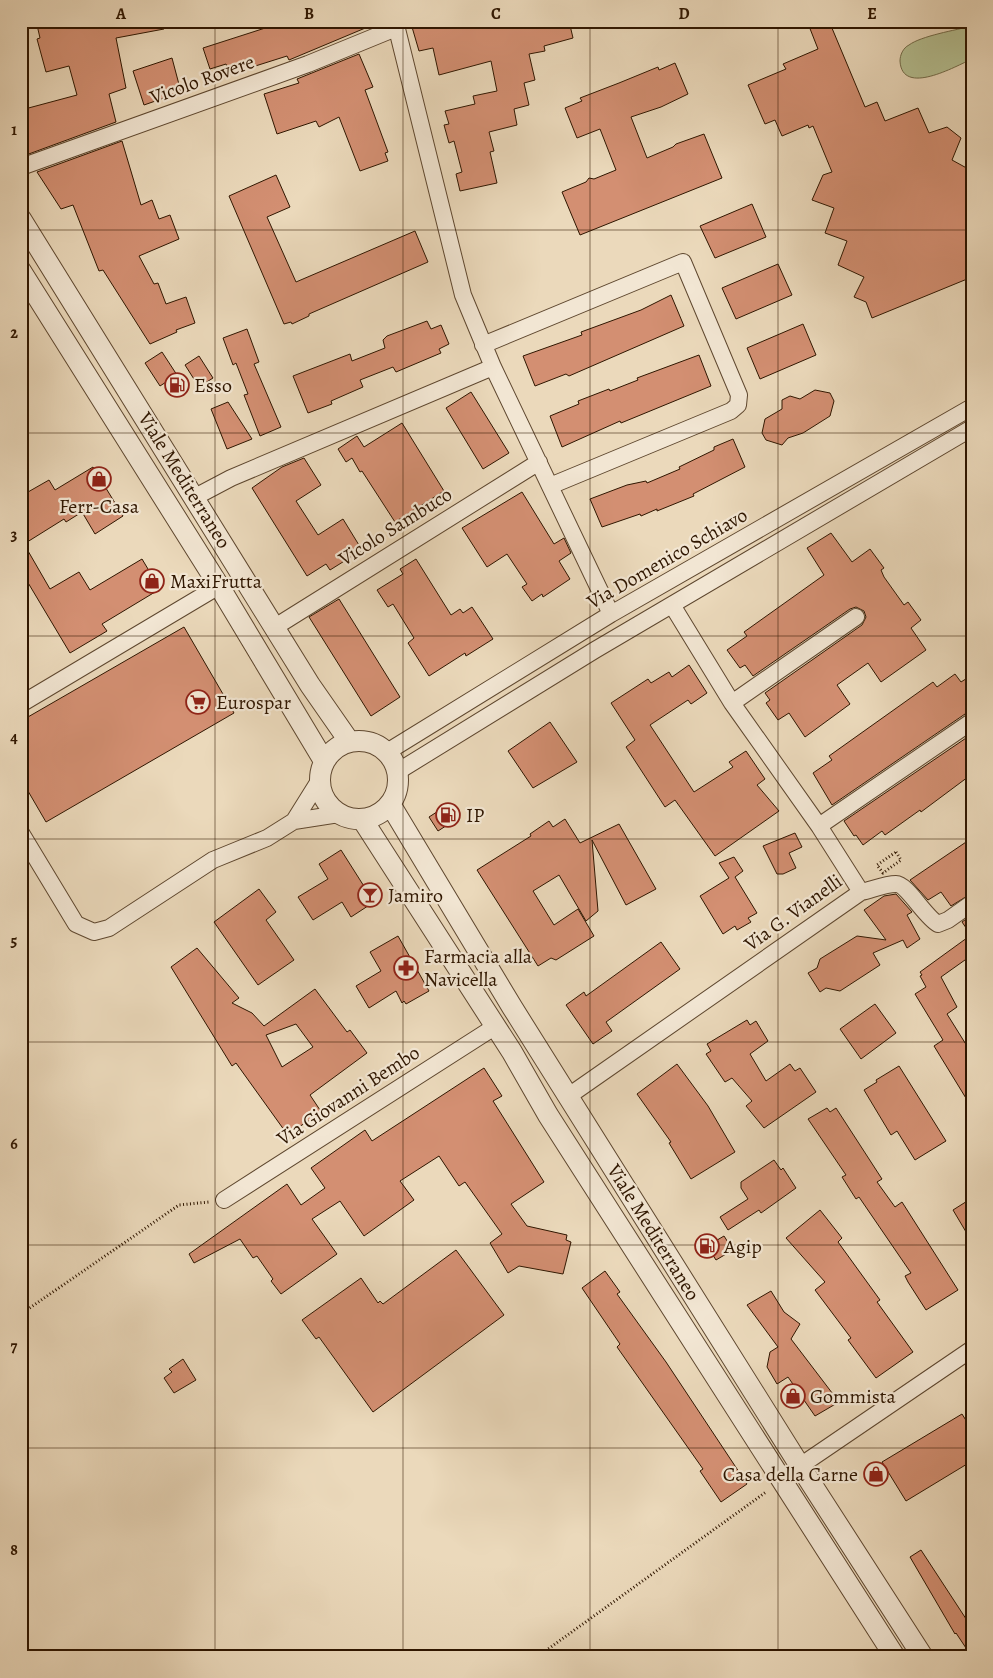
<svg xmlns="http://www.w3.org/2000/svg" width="993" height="1678" viewBox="0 0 993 1678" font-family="Alegreya,serif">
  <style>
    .green { fill: #b5c092; stroke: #726b49 }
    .building { fill: #d38f72; stroke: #2f1600; fill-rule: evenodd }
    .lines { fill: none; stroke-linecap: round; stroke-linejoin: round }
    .service-casing { stroke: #5e472f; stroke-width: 9 }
    .minor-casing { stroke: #5e472f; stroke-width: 18 }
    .tertiary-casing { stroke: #5e472f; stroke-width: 22 }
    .path { stroke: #2f1600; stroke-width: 3; stroke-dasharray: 1 2.5; stroke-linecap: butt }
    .service { stroke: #f2e6d3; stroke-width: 8 }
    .minor { stroke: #f2e6d3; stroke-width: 16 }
    .tertiary { stroke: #f2e6d3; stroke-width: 20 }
    .grid { fill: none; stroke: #2f1600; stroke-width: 1; stroke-opacity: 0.55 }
    .labels { text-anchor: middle; stroke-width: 4.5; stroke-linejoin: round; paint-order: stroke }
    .street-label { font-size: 20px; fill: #2f1600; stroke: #f2e6d3 }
    .poi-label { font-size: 20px; fill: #2f1600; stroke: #f2e6d3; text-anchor: start }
    .neatline { fill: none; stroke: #2f1600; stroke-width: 2 }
    .grid-label { font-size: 16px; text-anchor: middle; font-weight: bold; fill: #2f1600 }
  </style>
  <rect width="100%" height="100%" fill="#ebd9bb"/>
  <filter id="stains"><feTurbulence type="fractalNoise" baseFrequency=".004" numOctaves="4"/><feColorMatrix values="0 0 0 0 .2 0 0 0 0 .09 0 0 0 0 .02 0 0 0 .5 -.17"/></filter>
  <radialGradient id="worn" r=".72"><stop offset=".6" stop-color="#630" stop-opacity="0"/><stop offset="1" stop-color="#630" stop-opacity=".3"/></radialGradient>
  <path class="green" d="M 972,26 L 972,59 C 956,66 902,97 900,61 C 900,55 903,48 909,45 C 921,36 956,30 972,26 Z"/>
  <path class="building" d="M 51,21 L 163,21 L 164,29 L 116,38 L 126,88 L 109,94 L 116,122 L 26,155 L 21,147 L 21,110 L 77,95 L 69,66 L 46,72 L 37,39 L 40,38 L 37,25 Z
    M 287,21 L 382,21 L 289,60 L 287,56 L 230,74 L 226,64 L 210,69 L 203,48 Z
    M 427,21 L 569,21 L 573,38 L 544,46 L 545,51 L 529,54 L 535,80 L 524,83 L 529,105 L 514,109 L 517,125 L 489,132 L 494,151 L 490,152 L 497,183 L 460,191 L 456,174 L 462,172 L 454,141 L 449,143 L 444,125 L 449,124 L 445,111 L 475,104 L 473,96 L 497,91 L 491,61 L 439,75 L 433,48 L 419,51 L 412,27 Z
    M 807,21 L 829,21 L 865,107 L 877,102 L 885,121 L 918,108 L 929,133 L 947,127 L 961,138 L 952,160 L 972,171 L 972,277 L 872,318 L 866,302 L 854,297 L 864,277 L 838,265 L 847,241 L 825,233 L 834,208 L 812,200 L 823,175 L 832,172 L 813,126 L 809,128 L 808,125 L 782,136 L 775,120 L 765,124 L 748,85 L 786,69 L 783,64 L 818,49 Z
    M 359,54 L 373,87 L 365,90 L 388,152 L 385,153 L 388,161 L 360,171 L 339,117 L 319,127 L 316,121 L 277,134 L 264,94 L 299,83 L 297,79 Z
    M 172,58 L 181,92 L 144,105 L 133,71 Z
    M 675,63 L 688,94 L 661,107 L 631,117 L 647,158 L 673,147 L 676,144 L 704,134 L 722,178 L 580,235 L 562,192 L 586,182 L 589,178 L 594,179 L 616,170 L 600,129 L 577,138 L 565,108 L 582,101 L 580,98 L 619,83 L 658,67 L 659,70 Z
    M 122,141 L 141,205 L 152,200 L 159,219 L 170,215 L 179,239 L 139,256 L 154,284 L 158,283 L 166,304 L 186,297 L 195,323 L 176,330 L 177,332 L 150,344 L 103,270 L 99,271 L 73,205 L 61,209 L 37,172 Z
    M 276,175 L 290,207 L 267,217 L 296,282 L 415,231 L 428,262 L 309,314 L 309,316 L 292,324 L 291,322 L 284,324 L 229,196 Z
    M 752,204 L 766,237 L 715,258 L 700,226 Z
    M 778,264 L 792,295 L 736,319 L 722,288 Z
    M 671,295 L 684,326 L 569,376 L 566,374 L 535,386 L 523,356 L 582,335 L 581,332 L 641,310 Z
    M 427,321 L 431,329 L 441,325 L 449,344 L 439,349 L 441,353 L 396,372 L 393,367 L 360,380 L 363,387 L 331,401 L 332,404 L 308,413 L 293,376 L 350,354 L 352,361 L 385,348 L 383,340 L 387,336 Z
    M 803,324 L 816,355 L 760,379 L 747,348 Z
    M 247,329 L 259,362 L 254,364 L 281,427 L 260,436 L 244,395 L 248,394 L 236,363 L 233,365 L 223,338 Z
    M 162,352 L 177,375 L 160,386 L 145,363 Z
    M 699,355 L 711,386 L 621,423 L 620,421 L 562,447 L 550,416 L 579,404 L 578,401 L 609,389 L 610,391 L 638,380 L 637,378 Z
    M 199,356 L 213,378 L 199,387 L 185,365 Z
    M 815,390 L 830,393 L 834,401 L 830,416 L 803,433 L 788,438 L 782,445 L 766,440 L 762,433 L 765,419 L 782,409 L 782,400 L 790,396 L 800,399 Z
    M 471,392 L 509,453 L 483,469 L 446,408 Z
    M 228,402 L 252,439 L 227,449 L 211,409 Z
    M 402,423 L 444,491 L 395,522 L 362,471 L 360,472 L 352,458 L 346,462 L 338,449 L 357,436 L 364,447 Z
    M 733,439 L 745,467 L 693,494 L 694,496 L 657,511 L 657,509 L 641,516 L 640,514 L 602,527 L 590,499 L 627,485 L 646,481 L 647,483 L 680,469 L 679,467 L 714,450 L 714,447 Z
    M 304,458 L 321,485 L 296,501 L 318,535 L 343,519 L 362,550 L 330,570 L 326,564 L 307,576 L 252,488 L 282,467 Z
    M 93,467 L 123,516 L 95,534 L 82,512 L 66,522 L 64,519 L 24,544 L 50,589 L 79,572 L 90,590 L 142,559 L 160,589 L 102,624 L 107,631 L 70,653 L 21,571 L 21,496 L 49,480 L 55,490 Z
    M 522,492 L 554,544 L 564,538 L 571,553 L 559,561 L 570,579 L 543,597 L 542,594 L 532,601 L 522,587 L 527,584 L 507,554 L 487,567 L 462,528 Z
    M 831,533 L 852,562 L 870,549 L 884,568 L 881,570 L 884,577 L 904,605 L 908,602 L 921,620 L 911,628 L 926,650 L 881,682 L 868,663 L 837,685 L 850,704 L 805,737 L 789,713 L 778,720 L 766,703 L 770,700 L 765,693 L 862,625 L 866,617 L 864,611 L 856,607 L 850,609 L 753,676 L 745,665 L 740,668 L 727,650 L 747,636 L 744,632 L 824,575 L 807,548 Z
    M 416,559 L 451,615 L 460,609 L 463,613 L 472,607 L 493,639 L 466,656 L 465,653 L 429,676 L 408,643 L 414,638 L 393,604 L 388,607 L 377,590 L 403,574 L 400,569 Z
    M 339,599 L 400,697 L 371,716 L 309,617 Z
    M 184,627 L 234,713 L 46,822 L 21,779 L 21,721 Z
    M 689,665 L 707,693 L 691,704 L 688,700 L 650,725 L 694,792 L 733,767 L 729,762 L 746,751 L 765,779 L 757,785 L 779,811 L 715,856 L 675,800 L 665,807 L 626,747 L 635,740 L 611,703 L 648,679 L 651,683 L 669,672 L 672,677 Z
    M 955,674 L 961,682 L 972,675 L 972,712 L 965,714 L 832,805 L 813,773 L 832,760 L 829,756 L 933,682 L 937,687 Z
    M 550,722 L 577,762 L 533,788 L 508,751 Z
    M 972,734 L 972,774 L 921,812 L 920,810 L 885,835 L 882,831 L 863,845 L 856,835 L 854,836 L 844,821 Z
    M 443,808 L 452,822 L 438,831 L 429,817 Z
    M 565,819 L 580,843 L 619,824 L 656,889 L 626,905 L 592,840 L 598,911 L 586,921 L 559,875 L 533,891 L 554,925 L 578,909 L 594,936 L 556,960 L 551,958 L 538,966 L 477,870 L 531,836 L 530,834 L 549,821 L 553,827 Z
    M 795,833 L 802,847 L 789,853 L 796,868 L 783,874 L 777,874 L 763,846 Z
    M 972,838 L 972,893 L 951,906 L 941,892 L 928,900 L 910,880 Z
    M 341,850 L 374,902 L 351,917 L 342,902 L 313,920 L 298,897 L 328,879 L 319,864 Z
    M 734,857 L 743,871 L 735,877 L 757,913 L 748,918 L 751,922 L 737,930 L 735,926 L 723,934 L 700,896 L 729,878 L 719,863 Z
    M 259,889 L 276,912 L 266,920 L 294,960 L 258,985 L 214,922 Z
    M 896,894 L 912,912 L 907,915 L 920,939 L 907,948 L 903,940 L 873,953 L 880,965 L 840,991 L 826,988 L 820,992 L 808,973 L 817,968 L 820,959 L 857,936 L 886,940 L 864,910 L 884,896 Z
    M 972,915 L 972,955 L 941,977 L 957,1007 L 947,1014 L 972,1054 L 972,1108 L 934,1046 L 943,1040 L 915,994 L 926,987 L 920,976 L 922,975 L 920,972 L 971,935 L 962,922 Z
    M 398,936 L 429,991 L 406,1004 L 404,1001 L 402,1003 L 396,991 L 369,1008 L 356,986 L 381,971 L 370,952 Z
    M 661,942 L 680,969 L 606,1022 L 612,1031 L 593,1044 L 566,1005 L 584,992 L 586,996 Z
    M 197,948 L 239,998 L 232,1003 L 252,1013 L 264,1026 L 315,989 L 347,1032 L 350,1030 L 367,1053 L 310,1095 L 322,1113 L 287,1134 L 236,1063 L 232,1066 L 171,967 ZM 296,1024 L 313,1047 L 282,1067 L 266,1035 Z
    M 875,1004 L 896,1033 L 861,1059 L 840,1029 Z
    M 747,1020 L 750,1025 L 756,1021 L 768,1041 L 750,1054 L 766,1081 L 790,1064 L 795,1071 L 800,1068 L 816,1092 L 764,1128 L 746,1106 L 752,1101 L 732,1078 L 725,1082 L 706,1054 L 711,1051 L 707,1044 Z
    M 677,1064 L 708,1106 L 735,1152 L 691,1179 L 669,1143 L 671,1142 L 637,1094 Z
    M 899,1066 L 946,1141 L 915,1160 L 897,1131 L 891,1135 L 864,1090 L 877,1082 L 876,1080 Z
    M 484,1068 L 502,1096 L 493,1101 L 544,1182 L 511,1204 L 527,1226 L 567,1235 L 566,1240 L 571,1242 L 563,1274 L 519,1266 L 508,1273 L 490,1243 L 502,1234 L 465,1182 L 459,1186 L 439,1156 L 400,1181 L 414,1200 L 364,1236 L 340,1201 L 312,1219 L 337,1254 L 281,1294 L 271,1281 L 273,1279 L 257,1256 L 253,1258 L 240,1239 L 194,1263 L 189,1254 L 287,1184 L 301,1205 L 325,1188 L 311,1168 L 365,1130 L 372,1141 Z
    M 827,1108 L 830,1112 L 836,1108 L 882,1179 L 877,1182 L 895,1207 L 902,1202 L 958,1290 L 926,1310 L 908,1282 L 905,1276 L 911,1273 L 859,1197 L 856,1199 L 842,1177 L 846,1175 L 808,1119 Z
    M 774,1160 L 781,1170 L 783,1168 L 796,1188 L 761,1213 L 759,1210 L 728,1230 L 720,1217 L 748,1199 L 741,1188 L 741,1182 Z
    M 972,1198 L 972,1242 L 953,1210 Z
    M 820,1210 L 842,1238 L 838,1242 L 880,1300 L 877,1302 L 913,1352 L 876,1378 L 848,1340 L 851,1338 L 815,1290 L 825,1282 L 786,1238 Z
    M 724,1236 L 733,1250 L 716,1260 L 707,1246 Z
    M 456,1250 L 504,1315 L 373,1412 L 319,1337 L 316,1339 L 302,1320 L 361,1278 L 378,1303 L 380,1301 L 383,1304 Z
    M 605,1271 L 620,1292 L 617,1294 L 666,1362 L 747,1484 L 721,1502 L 700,1471 L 703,1469 L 617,1347 L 620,1344 L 582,1288 Z
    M 771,1291 L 784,1312 L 800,1324 L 791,1339 L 839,1402 L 815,1416 L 788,1377 L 777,1384 L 767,1367 L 770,1352 L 778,1347 L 747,1305 Z
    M 183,1359 L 196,1380 L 174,1393 L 164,1378 L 172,1372 L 169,1369 Z
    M 962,1414 L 972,1430 L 972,1461 L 906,1501 L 882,1462 Z
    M 921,1550 L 972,1628 L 972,1657 L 956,1633 L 955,1634 L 910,1557 Z"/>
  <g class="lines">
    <g class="service-casing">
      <path id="service" d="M 396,28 L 412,21"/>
    </g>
    <g class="minor-casing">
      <path id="minor" d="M 395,21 L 463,295 L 493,367 L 611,614
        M 21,167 L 308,64 L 396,28
        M 483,345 L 683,262 L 739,395 L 738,405 L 731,411 L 550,486
        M 195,497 L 231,478 L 493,367
        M 275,627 L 539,462
        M 732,703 L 856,617
        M 21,704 L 219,586
        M 387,752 L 611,614 L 972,407
        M 397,772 L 595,650 L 972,428
        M 294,821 L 339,814
        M 819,826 L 971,722
        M 21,833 L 76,924 L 94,932 L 109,928 L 213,860 L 267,838 L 294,821 L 319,781
        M 861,892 C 871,890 885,884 896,884 C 907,884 925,917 938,924 L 948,920 L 972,903
        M 570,1095 L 861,892 L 819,826 L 732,703 L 672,605
        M 224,1200 L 496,1026
        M 800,1466 L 972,1349"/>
    </g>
    <g class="tertiary-casing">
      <path id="tertiary" d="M 21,219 L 310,685 L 349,741
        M 21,271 L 219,586 L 324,761
        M320 780a39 39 0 1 1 78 0a39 39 0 1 1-78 0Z
        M 390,804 L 512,1007 L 800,1466 L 923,1657
        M 362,819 L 512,1052 L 548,1115 L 895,1657"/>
    </g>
    <path class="path" d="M 896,852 L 901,860 L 883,873 L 877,865 Z
      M 21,1314 L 179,1205 L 209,1202
      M 537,1657 L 766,1492"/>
    <use href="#service" class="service"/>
    <use href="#minor" class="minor"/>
    <use href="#tertiary" class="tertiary"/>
  </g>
  <path class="grid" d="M 215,21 L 215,1657M 403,21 L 403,1657M 590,21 L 590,1657M 778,21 L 778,1657M 21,230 L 972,230M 21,433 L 972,433M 21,636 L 972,636M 21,839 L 972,839M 21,1042 L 972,1042M 21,1245 L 972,1245M 21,1448 L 972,1448"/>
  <defs>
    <g id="fuel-ring" transform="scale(1.25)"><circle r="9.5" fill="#f2e6d3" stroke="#8f2418" stroke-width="1.5"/><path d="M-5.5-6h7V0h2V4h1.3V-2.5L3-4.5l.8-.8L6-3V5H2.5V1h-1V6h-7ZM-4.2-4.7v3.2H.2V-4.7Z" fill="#8f2418"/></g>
    <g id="shop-ring" transform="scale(1.25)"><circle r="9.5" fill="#f2e6d3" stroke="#8f2418" stroke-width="1.5"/><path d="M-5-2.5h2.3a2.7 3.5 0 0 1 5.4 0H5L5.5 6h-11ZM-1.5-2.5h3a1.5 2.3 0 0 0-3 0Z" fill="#8f2418"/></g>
    <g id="supermarket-ring" transform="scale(1.25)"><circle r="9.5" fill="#f2e6d3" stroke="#8f2418" stroke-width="1.5"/><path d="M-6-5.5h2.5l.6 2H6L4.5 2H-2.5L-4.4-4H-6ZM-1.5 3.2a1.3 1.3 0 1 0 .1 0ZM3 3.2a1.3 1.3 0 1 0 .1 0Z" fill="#8f2418"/></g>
    <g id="bar-ring" transform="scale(1.25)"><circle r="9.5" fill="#f2e6d3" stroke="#8f2418" stroke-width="1.5"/><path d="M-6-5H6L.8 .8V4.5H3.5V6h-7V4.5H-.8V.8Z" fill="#8f2418"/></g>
    <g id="pharmacy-ring" transform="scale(1.25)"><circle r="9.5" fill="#f2e6d3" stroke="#8f2418" stroke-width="1.5"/><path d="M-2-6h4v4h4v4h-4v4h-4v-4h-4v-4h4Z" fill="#8f2418"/></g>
  </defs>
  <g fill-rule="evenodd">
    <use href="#fuel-ring" x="177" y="385"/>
    <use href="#shop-ring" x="99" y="479"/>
    <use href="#shop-ring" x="152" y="581"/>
    <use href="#supermarket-ring" x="198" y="702"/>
    <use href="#fuel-ring" x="448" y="815"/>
    <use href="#bar-ring" x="370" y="895"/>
    <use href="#pharmacy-ring" x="406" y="968"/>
    <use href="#fuel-ring" x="707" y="1246"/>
    <use href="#shop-ring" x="793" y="1396"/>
    <use href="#shop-ring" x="876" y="1474"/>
  </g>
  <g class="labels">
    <g class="street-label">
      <text transform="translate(202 79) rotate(-20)" y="7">Vicolo Rovere</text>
      <text transform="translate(185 480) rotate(58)" y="7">Viale Mediterraneo</text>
      <text transform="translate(395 526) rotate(-32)" y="7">Vicolo Sambuco</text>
      <text transform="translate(667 558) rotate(-30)" y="7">Via Domenico Schiavo</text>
      <text transform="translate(793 912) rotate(-36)" y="7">Via G. Vianelli</text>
      <text transform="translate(348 1095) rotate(-33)" y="7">Via Giovanni Bembo</text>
      <text transform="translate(654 1232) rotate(58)" y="7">Viale Mediterraneo</text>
    </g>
    <g class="poi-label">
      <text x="194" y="392">Esso</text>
      <text x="99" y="513" text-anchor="middle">Ferr-Casa</text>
      <text x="170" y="588">MaxiFrutta</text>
      <text x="216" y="709">Eurospar</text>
      <text x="466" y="822">IP</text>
      <text x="388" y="902">Jamiro</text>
      <text x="424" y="963">Farmacia alla<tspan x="424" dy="23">Navicella</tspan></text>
      <text x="724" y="1253">Agip</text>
      <text x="810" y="1403">Gommista</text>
      <text x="858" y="1481" text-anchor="end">Casa della Carne</text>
    </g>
  </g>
  <rect width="993" height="1678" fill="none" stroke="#ebd9bb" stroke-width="55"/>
  <rect x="28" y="28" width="938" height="1622" class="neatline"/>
  <g class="grid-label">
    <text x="121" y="19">A</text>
    <text x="309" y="19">B</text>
    <text x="496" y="19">C</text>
    <text x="684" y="19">D</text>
    <text x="872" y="19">E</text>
    <text x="14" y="135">1</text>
    <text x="14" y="338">2</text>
    <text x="14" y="540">3</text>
    <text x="14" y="743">4</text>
    <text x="14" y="946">5</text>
    <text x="14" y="1149">6</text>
    <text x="14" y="1352">7</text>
    <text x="14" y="1555">8</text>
  </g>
  <rect width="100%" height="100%" filter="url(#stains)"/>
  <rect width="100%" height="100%" fill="url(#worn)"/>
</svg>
